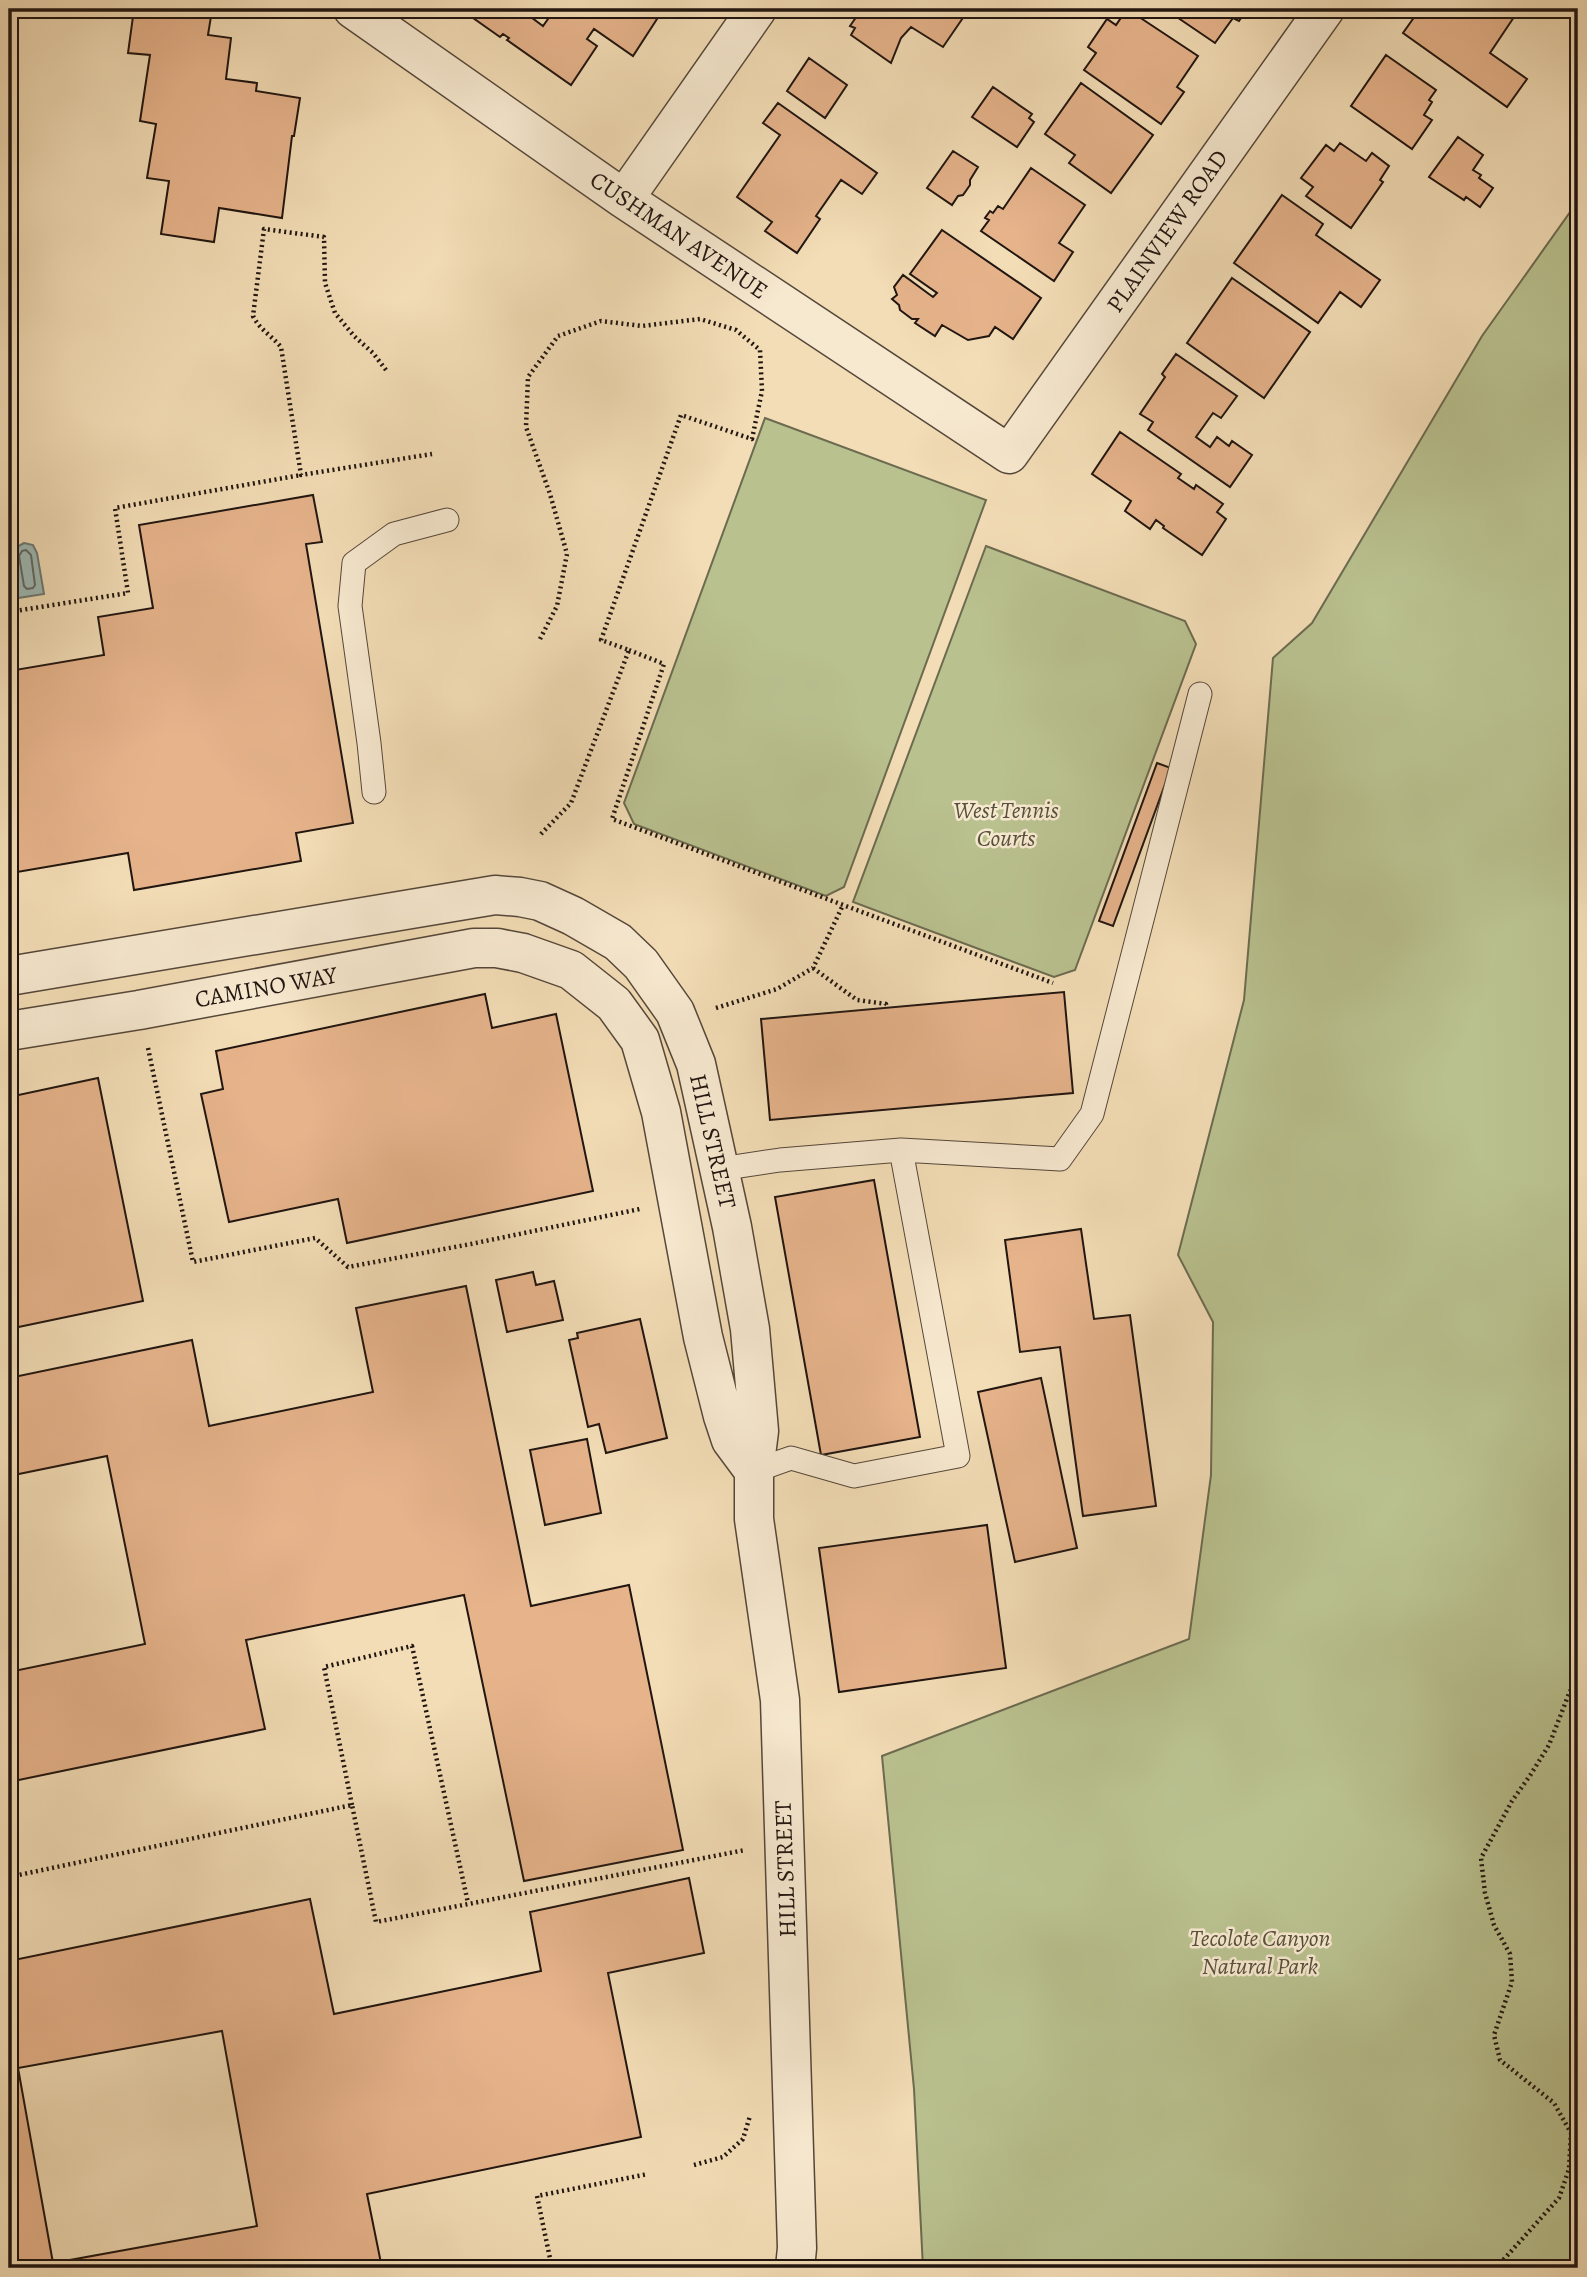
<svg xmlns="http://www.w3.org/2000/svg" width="1587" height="2277" viewBox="0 0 1587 2277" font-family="Alegreya,serif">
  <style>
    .green { fill: #b9c18f; stroke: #6c6b50; stroke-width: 2 }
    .water { fill: #9ebab6; stroke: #6c7874; stroke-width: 2 }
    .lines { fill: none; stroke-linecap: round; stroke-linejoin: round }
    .shore { stroke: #5f6863; stroke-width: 2 }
    .building { fill: #e6b38b; stroke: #201510; stroke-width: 2; fill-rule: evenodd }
    .service-casing { stroke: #55473a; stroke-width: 25 }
    .minor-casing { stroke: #55473a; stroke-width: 41 }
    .tertiary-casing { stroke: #55473a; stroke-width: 41 }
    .path { stroke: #201510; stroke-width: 4.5; stroke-dasharray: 2 3.5; stroke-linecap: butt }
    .service { stroke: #f7e9d0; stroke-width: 23 }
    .minor { stroke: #f7e9d0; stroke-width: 38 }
    .tertiary { stroke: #f7e9d0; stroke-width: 38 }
    .labels { text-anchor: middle; stroke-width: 5; stroke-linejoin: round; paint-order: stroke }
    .street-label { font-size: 24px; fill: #201510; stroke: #f7e9d0 }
    .park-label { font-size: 24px; font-style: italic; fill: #56513c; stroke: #f7e9d0 }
  </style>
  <rect width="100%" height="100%" fill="#f3ddb6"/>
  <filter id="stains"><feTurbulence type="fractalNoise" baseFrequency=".00286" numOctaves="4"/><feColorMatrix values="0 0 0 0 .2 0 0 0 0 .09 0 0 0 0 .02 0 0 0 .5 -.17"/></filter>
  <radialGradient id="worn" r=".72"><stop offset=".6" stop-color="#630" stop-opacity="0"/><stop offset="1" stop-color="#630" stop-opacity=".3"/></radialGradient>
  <path class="green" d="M 1578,201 L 1578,2268 L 923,2268 L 914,2089 L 882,1756 L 1189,1639 L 1211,1475 L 1213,1322 L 1178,1255 L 1244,1000 L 1273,658 L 1312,623 L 1482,336 Z
    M 765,418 L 986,500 L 844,887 L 826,896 L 634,824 L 624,803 Z
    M 986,546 L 1185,621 L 1196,644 L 1075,970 L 1054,977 L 853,902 Z"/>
  <path class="water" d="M 24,543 L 33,545 L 37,553 L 44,594 L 18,598 C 16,581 4,551 24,543 Z"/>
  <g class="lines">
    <path class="shore" d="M 26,550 L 31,555 L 35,585 L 33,588 L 27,589 L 24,586 L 19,556 L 22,551 Z"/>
  </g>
  <path class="building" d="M 134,9 L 180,14 L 181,9 L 212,10 L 208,35 L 231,38 L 226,79 L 257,83 L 256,91 L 300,98 L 294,136 L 292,136 L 282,218 L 219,208 L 214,242 L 161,234 L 169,181 L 147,178 L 156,124 L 140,121 L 150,55 L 128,53 Z
    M 469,9 L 520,9 L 543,26 L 555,9 L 643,9 L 657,19 L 633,56 L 594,29 L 587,39 L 597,46 L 571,85 L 507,40 L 509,38 L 503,34 L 500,37 L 466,13 Z
    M 850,9 L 969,9 L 943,47 L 911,27 L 901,38 L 891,63 L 851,35 L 855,28 L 850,26 L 859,13 Z
    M 1127,9 L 1198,56 L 1177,87 L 1184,92 L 1161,124 L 1084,70 L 1096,53 L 1088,47 L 1107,19 L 1116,25 Z
    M 1165,9 L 1247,9 L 1239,21 L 1233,18 L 1215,43 Z
    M 1420,9 L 1502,9 L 1514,17 L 1490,53 L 1527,79 L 1507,107 L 1403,33 Z
    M 1386,55 L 1436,90 L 1429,100 L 1432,102 L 1424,115 L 1432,120 L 1412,149 L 1351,106 Z
    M 809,58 L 847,85 L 825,118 L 787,91 Z
    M 1081,83 L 1153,135 L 1111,193 L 1069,163 L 1075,155 L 1045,134 Z
    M 993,87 L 1032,114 L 1029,118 L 1034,122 L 1017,147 L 972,117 Z
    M 778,103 L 877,173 L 862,194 L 841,180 L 816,216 L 820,219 L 797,253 L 765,231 L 772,222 L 737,197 L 780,135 L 763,123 Z
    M 1458,137 L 1483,155 L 1473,170 L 1481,175 L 1479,178 L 1493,188 L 1480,207 L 1466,197 L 1464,200 L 1429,177 Z
    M 1340,143 L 1366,161 L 1372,153 L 1389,166 L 1380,180 L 1383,182 L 1351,228 L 1306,196 L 1313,187 L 1301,178 L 1326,145 L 1334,151 Z
    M 953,151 L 978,167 L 970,180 L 970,185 L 963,195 L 958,196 L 952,205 L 927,188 Z
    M 1031,168 L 1085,205 L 1059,243 L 1073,252 L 1054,281 L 981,231 L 989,220 L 985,218 L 990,211 L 993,213 L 998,206 L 1003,209 Z
    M 1282,195 L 1323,224 L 1316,235 L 1380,280 L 1361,307 L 1340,292 L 1318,323 L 1234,263 Z
    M 942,230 L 1041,298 L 1013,339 L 995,327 L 989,336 L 968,340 L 942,325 L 935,336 L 915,323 L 918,319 L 912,319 L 900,310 L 899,305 L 892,299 L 897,295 L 894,287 L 903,275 L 933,297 L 937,293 L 910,274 Z
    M 1232,278 L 1310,332 L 1264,398 L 1187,343 Z
    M 1176,354 L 1237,396 L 1221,418 L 1213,413 L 1196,437 L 1210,447 L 1217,437 L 1229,446 L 1232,441 L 1252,455 L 1230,487 L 1148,430 L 1153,422 L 1140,414 L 1165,377 L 1162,374 Z
    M 1120,432 L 1181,474 L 1178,478 L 1194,489 L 1196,485 L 1223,504 L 1217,512 L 1226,519 L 1202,555 L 1163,528 L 1164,526 L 1156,520 L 1150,529 L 1125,511 L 1131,501 L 1092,474 Z
    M 313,495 L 322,542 L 306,544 L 353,823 L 296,833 L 301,861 L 134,890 L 128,853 L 11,873 L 16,902 L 9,904 L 9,671 L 104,655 L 98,617 L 153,608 L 139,525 Z
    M 1157,763 L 1171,768 L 1113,926 L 1099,921 Z
    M 1064,992 L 1073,1093 L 770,1120 L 761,1019 Z
    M 485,994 L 492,1028 L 556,1014 L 593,1191 L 347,1243 L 338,1199 L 229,1222 L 201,1094 L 223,1089 L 216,1051 Z
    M 98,1078 L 143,1301 L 9,1329 L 9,1097 Z
    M 874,1180 L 920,1437 L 821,1455 L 775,1197 Z
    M 1081,1229 L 1094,1319 L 1130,1315 L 1156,1506 L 1083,1516 L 1060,1347 L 1020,1352 L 1005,1240 Z
    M 533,1272 L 536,1285 L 554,1281 L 563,1320 L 507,1332 L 496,1280 Z
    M 466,1286 L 531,1606 L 629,1585 L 683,1850 L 524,1881 L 464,1595 L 246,1640 L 265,1729 L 9,1782 L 9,1672 L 145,1644 L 107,1456 L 9,1476 L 9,1378 L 192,1340 L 209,1426 L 373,1392 L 356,1308 Z
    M 640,1319 L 667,1438 L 606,1453 L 599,1424 L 588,1427 L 569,1340 L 578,1338 L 577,1333 Z
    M 1041,1378 L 1077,1548 L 1015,1562 L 978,1392 Z
    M 587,1439 L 601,1513 L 545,1525 L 530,1450 Z
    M 987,1525 L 1006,1668 L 839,1692 L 819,1548 Z
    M 689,1878 L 704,1953 L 608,1973 L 641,2137 L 367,2194 L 382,2268 L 9,2268 L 9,1961 L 310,1899 L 334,2014 L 541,1971 L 530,1912 ZM 222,2031 L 257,2226 L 53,2263 L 18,2068 Z"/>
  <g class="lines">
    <g class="service-casing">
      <path id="service" d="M 374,792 L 369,743 L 350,606 L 354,563 L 394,534 L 447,520
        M 720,1169 L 780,1160 L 901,1150 L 1060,1159 L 1092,1114 L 1200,694
        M 754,1471 L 791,1458 L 854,1476 L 958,1456 L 901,1150"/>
    </g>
    <g class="minor-casing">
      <path id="minor" d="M 353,9 L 624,199 L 1009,454 L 1325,9
        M 624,199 L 757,9"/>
    </g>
    <g class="tertiary-casing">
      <path id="tertiary" d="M 9,976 L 495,895 L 520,897 L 540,901 L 573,916 L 618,942 L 641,964 L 675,1012 L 696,1064 L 732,1227 L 750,1329 L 759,1431 L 754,1471 L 754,1519 L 780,1700 L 797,2248 L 795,2268
        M 9,1031 L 139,1010 L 474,948 L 497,948 L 523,953 L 571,970 L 614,1004 L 640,1040 L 661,1112 L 703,1337 L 723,1416 L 731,1440 L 754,1471"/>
    </g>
    <path class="path" d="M 386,370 L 373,353 L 354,336 L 335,313 L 325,283 L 324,237 L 264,229 L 253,316 C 259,329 271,335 281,347 L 301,475 L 432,454
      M 9,612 L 128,593 L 115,508 L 301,475
      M 540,639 L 557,606 L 567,554 L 550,494 L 526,427 L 528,377 L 558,336 L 601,321 L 642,326 L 700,319 L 736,330 L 760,350 L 762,391 L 752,439 L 681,415 L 601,640 L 629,650 L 571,803 L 540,835
      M 629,650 L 664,664 L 612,819 L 1053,983
      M 813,968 L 857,1000 L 886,1004 L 886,1008
      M 716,1008 L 777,989 L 813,968 L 843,905
      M 148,1048 L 193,1262 L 315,1238 L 348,1267 L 471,1244 L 640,1209
      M 352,1805 L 324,1667 L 412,1646 L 468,1903
      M 9,1877 L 352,1805 L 376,1922 L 745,1850
      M 694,2165 L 723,2157 L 743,2139 L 750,2116
      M 552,2268 L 537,2196 L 648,2174
      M 1496,2268 L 1559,2198 L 1569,2169 L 1571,2133 L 1554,2103 L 1500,2060 L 1494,2035 L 1512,1982 L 1510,1954 L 1494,1925 L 1485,1893 L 1481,1858 L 1512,1801 L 1531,1774 L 1549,1745 L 1570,1691 L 1578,1694"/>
    <use href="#service" class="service"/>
    <use href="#minor" class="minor"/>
    <use href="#tertiary" class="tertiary"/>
  </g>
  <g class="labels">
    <g class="street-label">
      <text transform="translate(1167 231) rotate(-55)" y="8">PLAINVIEW ROAD</text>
      <text transform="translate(679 235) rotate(34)" y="8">CUSHMAN AVENUE</text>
      <text transform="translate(266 987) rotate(-10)" y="8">CAMINO WAY</text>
      <text transform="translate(713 1141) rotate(77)" y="8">HILL STREET</text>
      <text transform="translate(785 1869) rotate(-92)" y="8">HILL STREET</text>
    </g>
    <g class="park-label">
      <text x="1006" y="818">West Tennis<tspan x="1006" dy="28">Courts</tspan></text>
      <text x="1260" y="1946">Tecolote Canyon<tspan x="1260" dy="28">Natural Park</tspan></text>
    </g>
  </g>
  <rect width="1587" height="2277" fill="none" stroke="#f3ddb6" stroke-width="35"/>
  <rect x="10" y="10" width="1566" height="2256" fill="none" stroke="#201510" stroke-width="3.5"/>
  <rect x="18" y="18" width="1552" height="2242" fill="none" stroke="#201510" stroke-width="2"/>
  <rect width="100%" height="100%" filter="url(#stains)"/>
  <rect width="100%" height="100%" fill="url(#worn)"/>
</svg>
